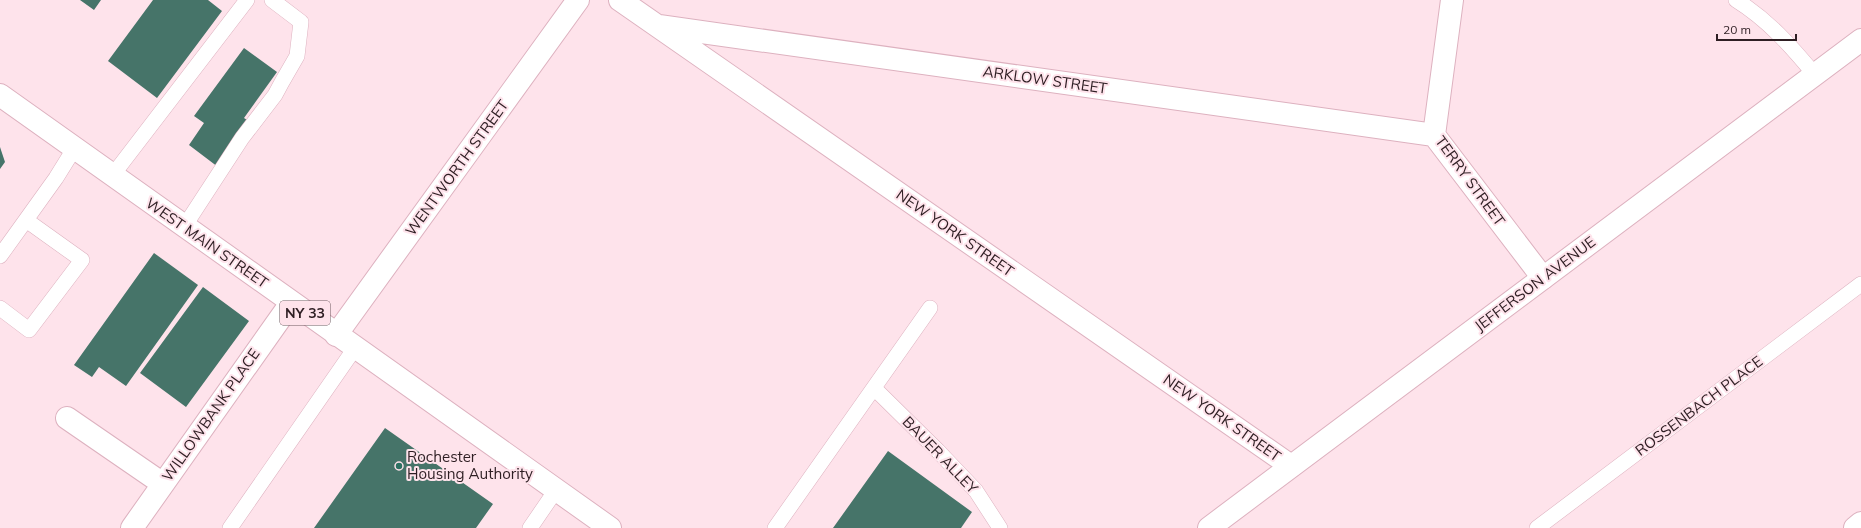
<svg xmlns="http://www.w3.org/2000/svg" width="1861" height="528" viewBox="0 0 1861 528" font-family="Mulish,sans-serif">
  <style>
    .building { fill: #467469 }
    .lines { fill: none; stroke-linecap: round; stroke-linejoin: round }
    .service-casing { stroke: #ddb1bf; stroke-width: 16 }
    .minor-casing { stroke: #ddb1bf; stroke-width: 24 }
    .secondary-casing { stroke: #ddb1bf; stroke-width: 24 }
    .primary-casing { stroke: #ddb1bf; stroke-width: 24 }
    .service { stroke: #fff; stroke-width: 15 }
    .minor { stroke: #fff; stroke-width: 22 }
    .secondary { stroke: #fff; stroke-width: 22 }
    .primary { stroke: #fff; stroke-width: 22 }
    .poi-dot { fill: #2c7061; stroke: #fee3eb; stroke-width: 1.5 }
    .labels { text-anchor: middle; stroke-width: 4; stroke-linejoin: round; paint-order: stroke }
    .shield { fill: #fee3eb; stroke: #6c595f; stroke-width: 1 }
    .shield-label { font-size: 14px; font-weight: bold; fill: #2e1e23 }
    .street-label { font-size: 15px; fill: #2e1e23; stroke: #fee3eb }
    .poi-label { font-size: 15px; fill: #2e1e23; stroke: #fee3eb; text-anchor: start }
  </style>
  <rect width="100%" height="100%" fill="#fee3eb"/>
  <path class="building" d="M 80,0 L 101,0 L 94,10 Z
    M 153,0 L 208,0 L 222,11 L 157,98 L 108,61 Z
    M 244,48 L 277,72 L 244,118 L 250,122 L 218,167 L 189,145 L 204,123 L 194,116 Z
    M 0,147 L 5,162 L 0,169 Z
    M 154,253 L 198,285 L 126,386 L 99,367 L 92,377 L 74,365 Z
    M 203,287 L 249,321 L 186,407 L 140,373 Z
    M 385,428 L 493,504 L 476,528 L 314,528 Z
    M 888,451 L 972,512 L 961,528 L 833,528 Z"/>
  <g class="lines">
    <g class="service-casing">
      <path id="service" d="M 1736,0 C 1768,20 1791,46 1815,75
        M 112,176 L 247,0
        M 184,227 L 242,138 L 275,95 L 282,82 L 297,56 L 301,22 L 272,0
        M 0,256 L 56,178 L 74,149
        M 0,308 L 29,330 L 82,260 L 26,220
        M 874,388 L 938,451 L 976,491 L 1000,528
        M 230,528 L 355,348
        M 530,528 L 556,490
        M 775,528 L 930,308
        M 1537,528 L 1861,284"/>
    </g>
    <g class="minor-casing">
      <path id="minor" d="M 620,0 L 1291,466
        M 1452,0 L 1434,135 L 1543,278
        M 659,26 L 1434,135
        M 336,335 L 578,0
        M 67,418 L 163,484
        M 132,528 L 291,303
        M 1855,528 L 1861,523"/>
    </g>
    <g class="secondary-casing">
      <path id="secondary" d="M 1209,528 L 1861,40"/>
    </g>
    <g class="primary-casing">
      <path id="primary" d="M 0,95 L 610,528"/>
    </g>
    <use href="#service" class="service"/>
    <use href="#minor" class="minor"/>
    <use href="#secondary" class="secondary"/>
    <use href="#primary" class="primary"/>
  </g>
  <circle class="poi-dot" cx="399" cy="466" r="4"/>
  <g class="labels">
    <rect class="shield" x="280" y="301" width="50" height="24" rx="3"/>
    <g class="shield-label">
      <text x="305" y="318">NY 33</text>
    </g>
    <g class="street-label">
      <text transform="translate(1045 80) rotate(8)" y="5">ARKLOW STREET</text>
      <text transform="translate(457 168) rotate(-54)" y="5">WENTWORTH STREET</text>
      <text transform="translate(1470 181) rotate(54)" y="5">TERRY STREET</text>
      <text transform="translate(955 233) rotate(35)" y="5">NEW YORK STREET</text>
      <text transform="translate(207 243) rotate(35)" y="5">WEST MAIN STREET</text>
      <text transform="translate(1535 284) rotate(-37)" y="5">JEFFERSON AVENUE</text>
      <text transform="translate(1699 406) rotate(-37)" y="5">ROSSENBACH PLACE</text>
      <text transform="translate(211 415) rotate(-55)" y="5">WILLOWBANK PLACE</text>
      <text transform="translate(1222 418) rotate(35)" y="5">NEW YORK STREET</text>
      <text transform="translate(940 455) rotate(46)" y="5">BAUER ALLEY</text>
    </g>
    <g class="poi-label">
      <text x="407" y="462">Rochester<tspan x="407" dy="17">Housing Authority</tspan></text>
    </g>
  </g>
  <path d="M1717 34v6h79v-6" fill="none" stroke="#2e1e23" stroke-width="2"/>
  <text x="1723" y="34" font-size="12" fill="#2e1e23" stroke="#fee3eb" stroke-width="3" paint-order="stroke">20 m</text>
</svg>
